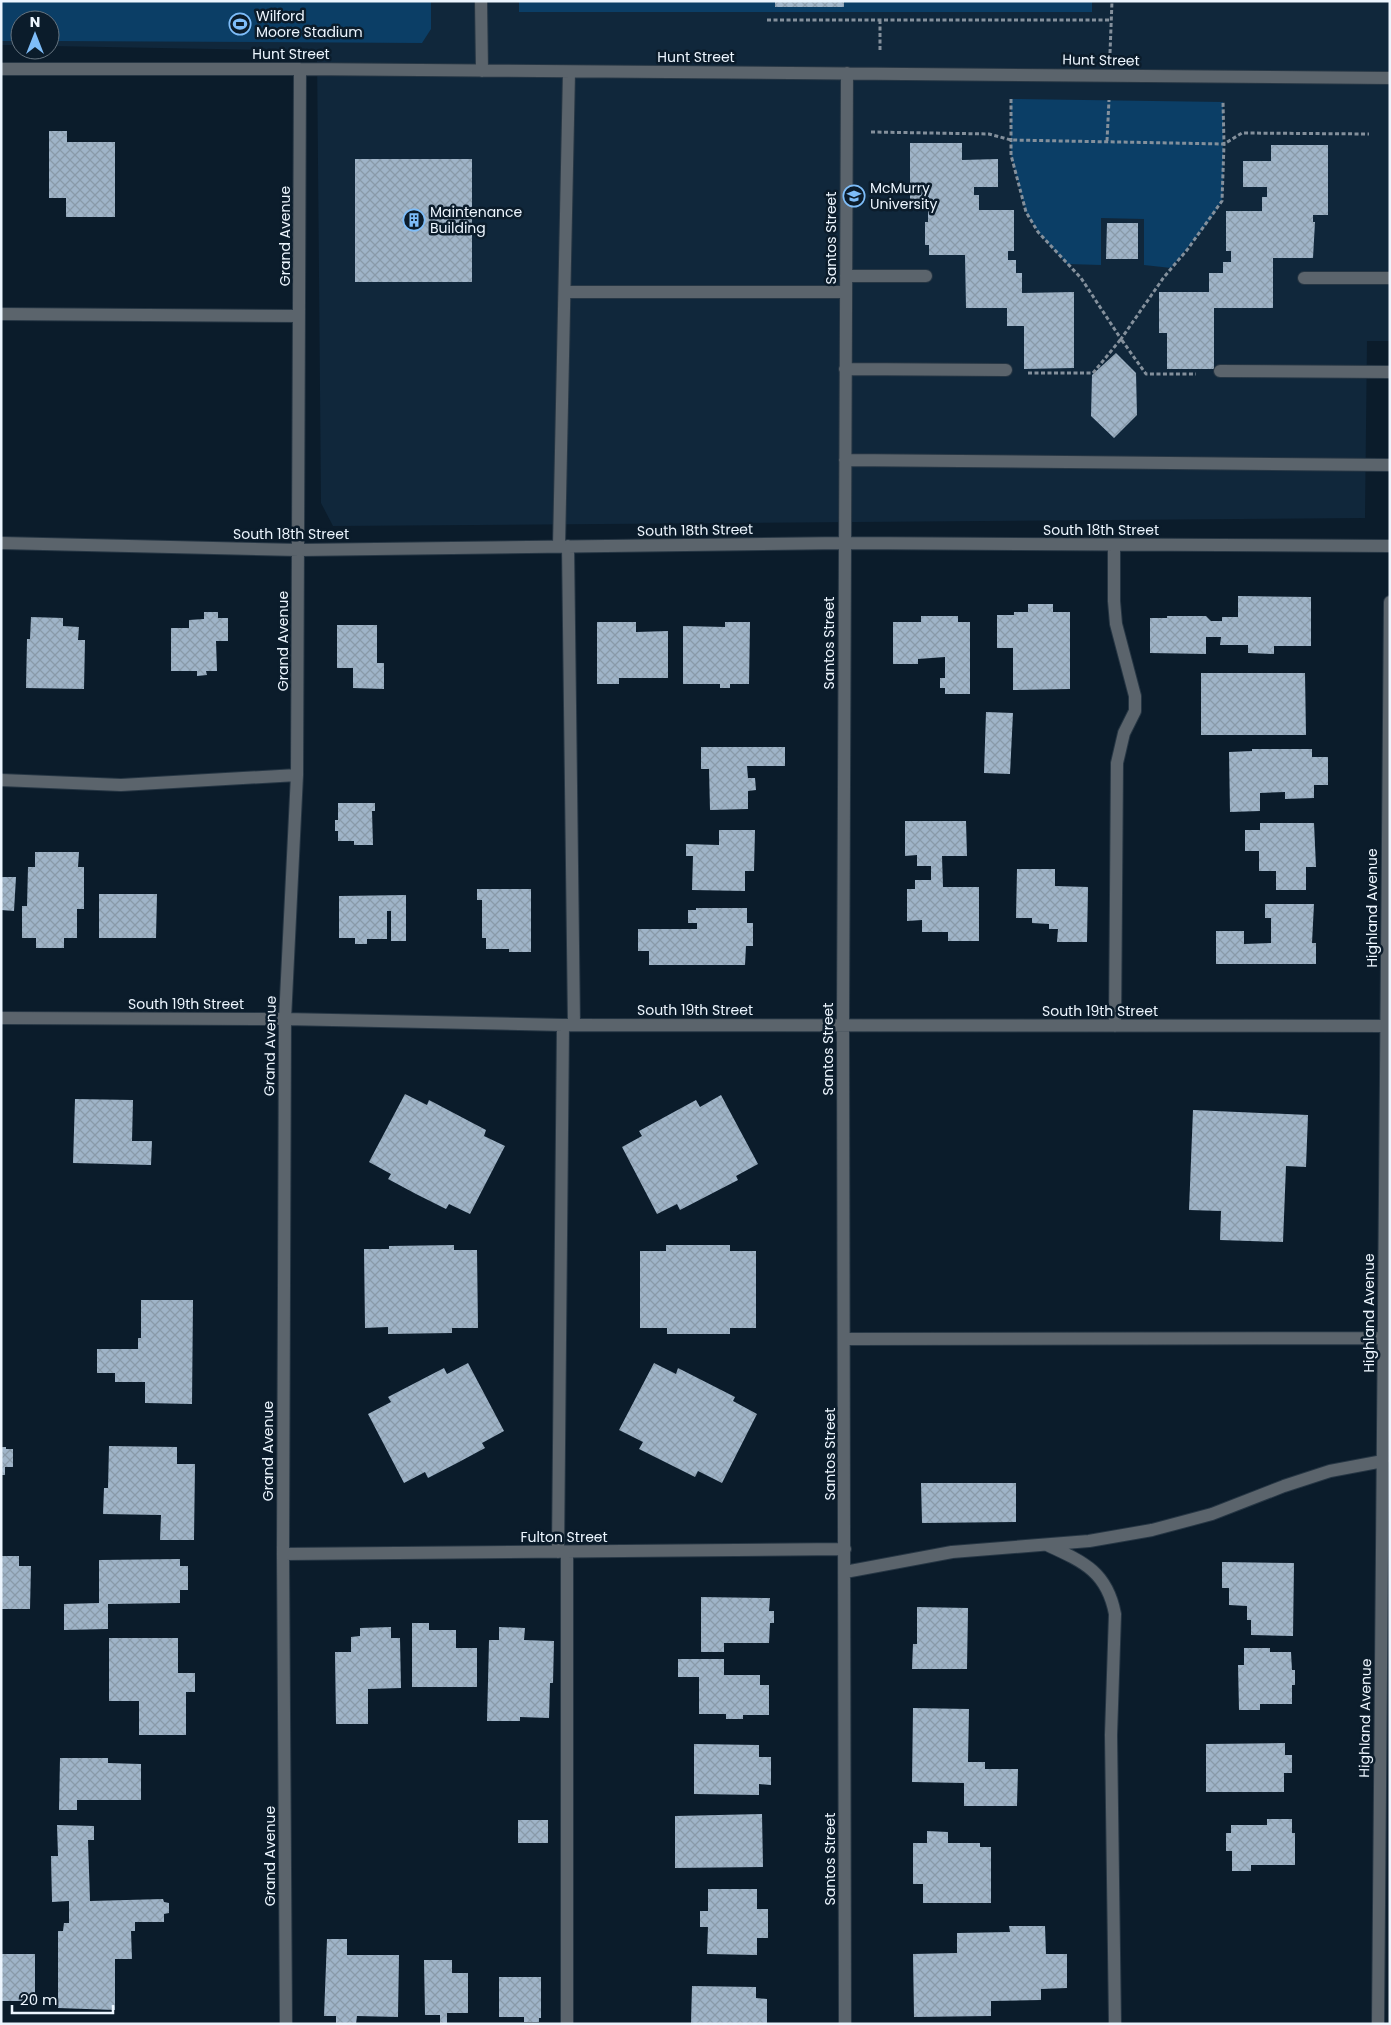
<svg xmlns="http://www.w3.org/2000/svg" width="1391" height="2025" viewBox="0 0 1391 2025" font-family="Poppins,sans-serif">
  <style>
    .built { fill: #10273b }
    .grass { fill: #0b3e66 }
    .building { fill: url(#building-cross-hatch) }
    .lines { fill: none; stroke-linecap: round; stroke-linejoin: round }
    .minor-casing { stroke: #263644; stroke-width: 14 }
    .path { stroke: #84909c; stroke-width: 3; stroke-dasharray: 4 2.5; stroke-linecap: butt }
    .minor { stroke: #5b646c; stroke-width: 12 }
    .labels { text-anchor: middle; stroke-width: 5; stroke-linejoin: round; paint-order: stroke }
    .poi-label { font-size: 14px; fill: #ecf5fe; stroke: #0b1c2b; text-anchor: start }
    .street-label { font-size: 14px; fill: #ecf5fe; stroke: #0b1c2b }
  </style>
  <defs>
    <pattern id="building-cross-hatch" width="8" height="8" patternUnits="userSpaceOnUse" patternTransform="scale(1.25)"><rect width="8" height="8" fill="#9fb4c8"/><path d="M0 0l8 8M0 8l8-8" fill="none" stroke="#899aa9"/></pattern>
  </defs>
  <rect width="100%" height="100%" fill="#0b1c2b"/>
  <path class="built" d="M 1,1 L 1390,1 L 1390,341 L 1367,341 L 1365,518 L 333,526 L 321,503 L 317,51 L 50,46 L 50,20 L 20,20 L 20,45 L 1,45 Z"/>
  <path class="grass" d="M 1,1 L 431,1 L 431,29 L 422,43 L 50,41 L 50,20 L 20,20 L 20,41 L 1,41 Z
    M 519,1 L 1092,1 L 1092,12 L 519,12 Z
    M 1011,99 L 1223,102 L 1223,186 L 1222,201 L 1210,220 L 1171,268 L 1144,265 L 1144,219 L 1101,218 L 1101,265 L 1067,264 L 1038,232 L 1026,212 L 1011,155 Z"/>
  <path class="building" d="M 775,1 L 844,1 L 844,7 L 775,7 Z
    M 49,131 L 67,131 L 67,142 L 115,142 L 115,217 L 66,217 L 66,198 L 49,198 Z
    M 910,143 L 962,143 L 962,160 L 998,159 L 998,187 L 974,187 L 974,195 L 979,195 L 979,210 L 1014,210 L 1014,251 L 1008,251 L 1008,260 L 1016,260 L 1016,273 L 1022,273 L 1022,293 L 1074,292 L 1074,368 L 1024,369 L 1024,326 L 1007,326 L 1007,308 L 966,308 L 965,255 L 929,255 L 929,245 L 925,245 L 925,222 L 928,222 L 928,210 L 910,210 Z
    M 1271,145 L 1328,145 L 1328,215 L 1313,215 L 1313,222 L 1315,222 L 1313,258 L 1273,258 L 1273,308 L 1214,308 L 1214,369 L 1167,369 L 1167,333 L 1159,333 L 1159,292 L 1209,292 L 1209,273 L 1223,273 L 1223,262 L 1231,262 L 1231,251 L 1226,251 L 1226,211 L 1262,211 L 1262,197 L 1267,197 L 1267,187 L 1243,187 L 1243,161 L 1271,161 Z
    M 355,159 L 472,159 L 472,282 L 355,282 Z
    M 1107,223 L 1138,223 L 1138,259 L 1106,259 Z
    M 1116,353 L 1136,373 L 1137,415 L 1114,438 L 1091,416 L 1092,375 Z
    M 1238,596 L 1311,597 L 1311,646 L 1274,646 L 1274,654 L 1248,653 L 1248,645 L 1220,645 L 1221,637 L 1206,637 L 1206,654 L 1150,653 L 1150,618 L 1167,618 L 1167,616 L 1206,616 L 1211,621 L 1222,621 L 1222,617 L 1238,617 Z
    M 1028,604 L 1053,604 L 1053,612 L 1070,612 L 1070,689 L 1013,690 L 1013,648 L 997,648 L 997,615 L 1014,615 L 1014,612 L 1028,612 Z
    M 204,612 L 218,612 L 218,618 L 228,618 L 228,641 L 216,641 L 217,671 L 206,671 L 207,675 L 197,676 L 197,671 L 171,671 L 171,628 L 189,628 L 189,620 L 204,619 Z
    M 921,616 L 958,616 L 958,622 L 970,622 L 970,694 L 945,694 L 945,688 L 940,688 L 940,678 L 945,678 L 945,657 L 918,659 L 918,664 L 893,664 L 893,622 L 921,622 Z
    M 31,617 L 63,618 L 63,626 L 79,627 L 78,640 L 85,640 L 84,689 L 26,688 L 27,639 L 30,639 Z
    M 597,622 L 636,622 L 636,632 L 668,631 L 668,678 L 619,678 L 619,684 L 597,684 Z
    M 725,622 L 750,622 L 749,684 L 730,684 L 730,688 L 720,688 L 720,684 L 683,684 L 683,626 L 725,627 Z
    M 337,625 L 377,625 L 377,663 L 384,663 L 384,689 L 353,688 L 353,668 L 337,668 Z
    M 1201,673 L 1305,673 L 1306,735 L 1201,735 Z
    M 986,712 L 1013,713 L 1010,774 L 984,773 Z
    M 701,747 L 785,747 L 785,766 L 747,766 L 748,778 L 755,778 L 756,790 L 748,791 L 748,809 L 710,810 L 709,769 L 701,769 Z
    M 1252,749 L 1312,749 L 1312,757 L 1328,757 L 1328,785 L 1314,785 L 1314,798 L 1285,799 L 1285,792 L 1260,793 L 1260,811 L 1230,812 L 1229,752 L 1252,751 Z
    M 338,803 L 375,803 L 375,811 L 372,811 L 373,845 L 354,845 L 354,841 L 338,841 L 338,831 L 335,831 L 335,820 L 338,820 Z
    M 905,821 L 966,821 L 967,856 L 942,856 L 943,887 L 979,887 L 979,941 L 948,941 L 948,932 L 922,932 L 922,920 L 907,921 L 907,889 L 915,889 L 915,880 L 931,880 L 931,866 L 917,866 L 917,855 L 905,856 Z
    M 1260,823 L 1314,823 L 1316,867 L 1306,867 L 1306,890 L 1276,890 L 1276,871 L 1259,871 L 1259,851 L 1245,851 L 1245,830 L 1260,830 Z
    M 719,830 L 755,830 L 754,871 L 745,871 L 745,891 L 692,890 L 693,856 L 686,856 L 686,844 L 719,845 Z
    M 35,852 L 79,852 L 78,867 L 84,867 L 84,909 L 77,909 L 77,938 L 64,938 L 64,948 L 36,948 L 36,938 L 22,938 L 22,906 L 27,906 L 28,867 L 35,867 Z
    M 1017,869 L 1055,869 L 1055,886 L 1088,887 L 1087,942 L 1057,942 L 1058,929 L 1049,929 L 1049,924 L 1032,923 L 1032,918 L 1016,918 Z
    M 1,877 L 16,877 L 14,911 L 1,910 Z
    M 477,889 L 531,889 L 531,952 L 509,952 L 509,949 L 486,949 L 486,938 L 482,938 L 482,900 L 477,900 Z
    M 99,894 L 157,894 L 156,938 L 99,938 Z
    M 406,895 L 406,941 L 391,941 L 391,911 L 387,911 L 387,939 L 367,939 L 367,944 L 355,944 L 355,938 L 339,938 L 339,896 Z
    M 1265,904 L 1314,904 L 1312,943 L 1316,943 L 1316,964 L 1216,964 L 1216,931 L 1244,931 L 1244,944 L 1271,943 L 1271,918 L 1265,918 Z
    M 696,908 L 747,908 L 747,923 L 753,923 L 753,946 L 746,946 L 745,965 L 649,965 L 649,951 L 638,951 L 638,929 L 697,929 L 697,923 L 688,923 L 688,910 L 696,910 Z
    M 405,1094 L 427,1105 L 429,1100 L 486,1130 L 484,1136 L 505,1146 L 470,1214 L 449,1204 L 446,1209 L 416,1194 L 388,1179 L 391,1174 L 369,1162 Z
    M 721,1095 L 758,1164 L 736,1176 L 738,1180 L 680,1210 L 677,1204 L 657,1214 L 622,1147 L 642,1136 L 639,1131 L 696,1100 L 700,1107 Z
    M 75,1099 L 133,1100 L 132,1141 L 152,1141 L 151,1165 L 73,1163 Z
    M 1193,1110 L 1308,1115 L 1306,1167 L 1286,1166 L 1283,1242 L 1220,1240 L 1221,1211 L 1189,1210 Z
    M 454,1245 L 454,1250 L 477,1250 L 478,1328 L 452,1328 L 452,1333 L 388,1334 L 388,1327 L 365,1328 L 364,1249 L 389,1249 L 389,1246 Z
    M 666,1245 L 730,1245 L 730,1251 L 756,1251 L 756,1328 L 730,1328 L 730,1334 L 667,1334 L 667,1328 L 640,1328 L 640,1251 L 666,1251 Z
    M 141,1300 L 193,1300 L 192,1404 L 145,1403 L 145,1382 L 115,1382 L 115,1373 L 97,1373 L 97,1349 L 138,1349 L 138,1338 L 141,1338 Z
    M 468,1363 L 504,1431 L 482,1443 L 485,1448 L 459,1462 L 428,1478 L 425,1472 L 404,1483 L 368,1414 L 391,1402 L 388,1397 L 444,1368 L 447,1374 Z
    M 654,1363 L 676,1374 L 678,1368 L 735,1397 L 733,1401 L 757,1414 L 722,1483 L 698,1471 L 695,1477 L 639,1449 L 643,1442 L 619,1430 Z
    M 109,1446 L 177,1447 L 177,1464 L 195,1464 L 194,1540 L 160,1540 L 161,1515 L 103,1514 L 104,1488 L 108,1488 Z
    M 1,1447 L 6,1447 L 6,1449 L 13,1449 L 13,1467 L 5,1467 L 5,1475 L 1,1475 Z
    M 921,1483 L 1016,1483 L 1016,1522 L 922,1523 Z
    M 1,1556 L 19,1556 L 19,1566 L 31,1566 L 30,1609 L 1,1609 Z
    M 180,1559 L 180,1566 L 188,1566 L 188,1590 L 180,1590 L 180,1603 L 108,1604 L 108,1629 L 64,1630 L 64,1604 L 99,1603 L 99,1560 Z
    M 1222,1562 L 1294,1563 L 1293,1636 L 1251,1635 L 1251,1620 L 1247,1620 L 1247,1606 L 1229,1605 L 1229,1588 L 1222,1588 Z
    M 701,1597 L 770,1598 L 769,1611 L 774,1611 L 774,1623 L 770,1623 L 769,1643 L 724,1643 L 724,1652 L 701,1652 Z
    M 917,1607 L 968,1608 L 967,1669 L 912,1669 L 913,1644 L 917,1644 Z
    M 412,1623 L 429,1623 L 429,1630 L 456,1630 L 456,1648 L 477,1648 L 477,1687 L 412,1687 Z
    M 391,1627 L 391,1638 L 400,1638 L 401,1688 L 368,1689 L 368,1724 L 336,1724 L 335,1652 L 351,1652 L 351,1637 L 360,1636 L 360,1628 Z
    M 499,1627 L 525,1628 L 524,1640 L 554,1641 L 553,1683 L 550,1683 L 549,1718 L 520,1717 L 520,1721 L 487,1721 L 489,1640 L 499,1640 Z
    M 109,1638 L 178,1638 L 178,1673 L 195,1673 L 195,1692 L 186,1692 L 186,1735 L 139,1735 L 139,1701 L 109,1701 Z
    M 1244,1648 L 1270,1648 L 1270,1652 L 1291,1652 L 1292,1670 L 1295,1670 L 1295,1685 L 1292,1685 L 1292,1704 L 1260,1704 L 1260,1710 L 1239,1710 L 1238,1665 L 1244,1665 Z
    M 678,1659 L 724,1659 L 724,1675 L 760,1675 L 760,1685 L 769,1685 L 769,1715 L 743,1715 L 743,1719 L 726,1719 L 726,1714 L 699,1714 L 699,1677 L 678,1677 Z
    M 913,1708 L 969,1709 L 968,1762 L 985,1762 L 985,1769 L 1018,1769 L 1017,1806 L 964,1806 L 964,1783 L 912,1782 Z
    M 1285,1743 L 1285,1755 L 1292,1755 L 1292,1773 L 1284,1773 L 1284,1792 L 1206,1792 L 1206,1744 Z
    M 694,1744 L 759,1745 L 759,1757 L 771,1757 L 771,1785 L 759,1784 L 759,1795 L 694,1794 Z
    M 60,1758 L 108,1758 L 108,1763 L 141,1764 L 141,1800 L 77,1800 L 77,1810 L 59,1810 Z
    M 762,1814 L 763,1867 L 675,1868 L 675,1816 Z
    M 1267,1819 L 1292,1819 L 1292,1833 L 1295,1833 L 1295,1865 L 1251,1865 L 1251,1871 L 1232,1871 L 1232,1851 L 1226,1851 L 1226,1833 L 1231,1833 L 1231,1825 L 1267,1825 Z
    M 518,1820 L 548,1820 L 548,1843 L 518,1843 Z
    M 57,1825 L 94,1826 L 94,1840 L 88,1840 L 90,1901 L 163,1899 L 164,1902 L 169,1903 L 169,1913 L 164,1914 L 164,1922 L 135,1922 L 135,1931 L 131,1931 L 132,1959 L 115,1959 L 115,2010 L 58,2008 L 58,1931 L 63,1931 L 64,1923 L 69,1923 L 69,1901 L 52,1902 L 51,1856 L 58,1856 Z
    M 927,1831 L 948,1832 L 948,1843 L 980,1843 L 980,1847 L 991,1847 L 991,1903 L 923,1903 L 923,1884 L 913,1884 L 913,1843 L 927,1843 Z
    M 708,1889 L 757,1889 L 757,1909 L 768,1909 L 768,1938 L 757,1938 L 757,1955 L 707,1954 L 708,1927 L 700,1927 L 700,1911 L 708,1911 Z
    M 1009,1926 L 1045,1926 L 1046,1954 L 1067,1954 L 1067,1988 L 1041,1989 L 1041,2000 L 991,2001 L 991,2016 L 914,2017 L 913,1954 L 957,1953 L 957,1933 L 1010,1932 Z
    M 327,1939 L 347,1939 L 347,1955 L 399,1955 L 398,2017 L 357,2016 L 356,2024 L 336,2024 L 336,2016 L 324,2016 Z
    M 1,1954 L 35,1954 L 35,2001 L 1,2001 Z
    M 424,1960 L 452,1960 L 452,1973 L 468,1973 L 468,2013 L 447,2013 L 447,2023 L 440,2023 L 440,2015 L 425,2015 Z
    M 499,1977 L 541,1977 L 541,2018 L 539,2018 L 539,2022 L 524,2022 L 524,2017 L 499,2017 Z
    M 692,1986 L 756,1987 L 756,1998 L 767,1999 L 767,2023 L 691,2024 Z"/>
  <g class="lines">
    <g class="minor-casing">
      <path id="minor" d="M 481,1 L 482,71
        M 1,69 L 300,69 L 1390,78
        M 846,276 L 926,276
        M 1304,278 L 1390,278
        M 565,292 L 846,292
        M 1,314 L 299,316
        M 845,369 L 1006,370
        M 1220,371 L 1390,372
        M 845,460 L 1390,465
        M 1,543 L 299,550 L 845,543 L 1390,546
        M 1114,545 L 1114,601 L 1116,624 L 1135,696 L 1135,711 L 1124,733 L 1117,763 L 1115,1026
        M 559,546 L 569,72
        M 568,546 L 574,1025
        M 1,780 L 121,785 L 297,775
        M 1,1018 L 285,1019 L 563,1025 L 1390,1026
        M 845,1339 L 1384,1338
        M 1047,1545 C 1084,1562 1107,1572 1115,1614 L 1111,1735 L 1115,2024
        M 558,1552 L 563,1025
        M 567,1552 L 567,2024
        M 283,1554 L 845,1549
        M 845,1572 L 952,1552 L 1089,1541 L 1152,1530 L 1212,1514 L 1284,1486 L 1330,1471 L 1383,1461
        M 286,2024 L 283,1554 L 285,1019 L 297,775 L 300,69
        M 845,2024 L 843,1026 L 847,73
        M 1378,2024 L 1390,602"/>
    </g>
    <path class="path" d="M 767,20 L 1111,20
      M 880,20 L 880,52
      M 1110,53 L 1112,1
      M 1011,99 L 1011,155 L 1026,212 L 1038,232 L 1081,278 L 1121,339 L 1164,277 L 1187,250 L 1222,201 L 1224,144 L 1223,102
      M 871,132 L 989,134 L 1011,140 L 1224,144 L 1242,133 L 1369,134
      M 1107,141 L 1109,100
      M 1028,373 L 1093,373 L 1121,339 L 1146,374 L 1196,374"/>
    <use href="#minor" class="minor"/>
  </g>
  <defs>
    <g id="stadium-ring" transform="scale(1.125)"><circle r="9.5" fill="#0b1c2b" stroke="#7ebdf9" stroke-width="1.5"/><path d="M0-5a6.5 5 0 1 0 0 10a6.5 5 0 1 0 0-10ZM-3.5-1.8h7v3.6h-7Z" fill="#7ebdf9"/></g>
    <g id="university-ring" transform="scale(1.125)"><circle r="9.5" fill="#0b1c2b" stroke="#7ebdf9" stroke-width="1.5"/><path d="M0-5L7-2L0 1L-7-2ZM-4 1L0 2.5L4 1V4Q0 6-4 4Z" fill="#7ebdf9"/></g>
    <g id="building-ring" transform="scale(1.125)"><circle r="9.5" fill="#0b1c2b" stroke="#7ebdf9" stroke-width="1.5"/><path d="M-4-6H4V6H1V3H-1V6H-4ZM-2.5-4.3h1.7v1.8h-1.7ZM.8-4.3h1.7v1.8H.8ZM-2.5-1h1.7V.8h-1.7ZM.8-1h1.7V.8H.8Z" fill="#7ebdf9"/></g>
  </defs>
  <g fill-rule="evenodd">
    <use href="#stadium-ring" x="240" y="24"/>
    <use href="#university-ring" x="854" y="196"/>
    <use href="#building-ring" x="414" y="220"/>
  </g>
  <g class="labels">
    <g class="poi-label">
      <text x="256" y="21">Wilford<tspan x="256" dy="16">Moore Stadium</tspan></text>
      <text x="870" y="193">McMurry<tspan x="870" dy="16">University</tspan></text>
      <text x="430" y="217">Maintenance<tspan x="430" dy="16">Building</tspan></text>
    </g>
    <g class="street-label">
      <text x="291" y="59">Hunt Street</text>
      <text x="696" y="62">Hunt Street</text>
      <text transform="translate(1101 60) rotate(1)" y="5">Hunt Street</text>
      <text transform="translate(285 236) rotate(-90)" y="5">Grand Avenue</text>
      <text transform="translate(831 238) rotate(-90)" y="5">Santos Street</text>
      <text transform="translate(695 530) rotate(-1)" y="5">South 18th Street</text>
      <text x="1101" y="535">South 18th Street</text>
      <text x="291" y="539">South 18th Street</text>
      <text transform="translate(283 641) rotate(-90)" y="5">Grand Avenue</text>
      <text transform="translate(829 643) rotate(-90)" y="5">Santos Street</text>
      <text transform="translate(1372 908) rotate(-90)" y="5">Highland Avenue</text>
      <text x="186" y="1009">South 19th Street</text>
      <text x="695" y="1015">South 19th Street</text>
      <text x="1100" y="1016">South 19th Street</text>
      <text transform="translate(270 1046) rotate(-89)" y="5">Grand Avenue</text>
      <text transform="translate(828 1049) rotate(-90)" y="5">Santos Street</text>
      <text transform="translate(1369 1313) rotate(-90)" y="5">Highland Avenue</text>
      <text transform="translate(268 1451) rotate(-90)" y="5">Grand Avenue</text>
      <text transform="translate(830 1454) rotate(-90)" y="5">Santos Street</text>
      <text x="564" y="1542">Fulton Street</text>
      <text transform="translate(1365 1718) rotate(-89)" y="5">Highland Avenue</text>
      <text transform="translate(270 1856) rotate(-90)" y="5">Grand Avenue</text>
      <text transform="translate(830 1859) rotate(-90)" y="5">Santos Street</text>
    </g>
  </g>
  <rect width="1391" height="2025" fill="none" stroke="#ecf5fe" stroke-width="5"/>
  <g transform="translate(35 35)"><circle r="24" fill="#0b1c2b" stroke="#65737f"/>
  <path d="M0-4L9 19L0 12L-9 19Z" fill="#7ebdf9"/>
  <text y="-8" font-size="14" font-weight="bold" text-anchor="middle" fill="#ecf5fe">N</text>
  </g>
  <path d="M12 2005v8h101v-8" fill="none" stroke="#ecf5fe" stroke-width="2.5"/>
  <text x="20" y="2005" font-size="15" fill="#ecf5fe" stroke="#0b1c2b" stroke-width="4" paint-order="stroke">20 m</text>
</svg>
